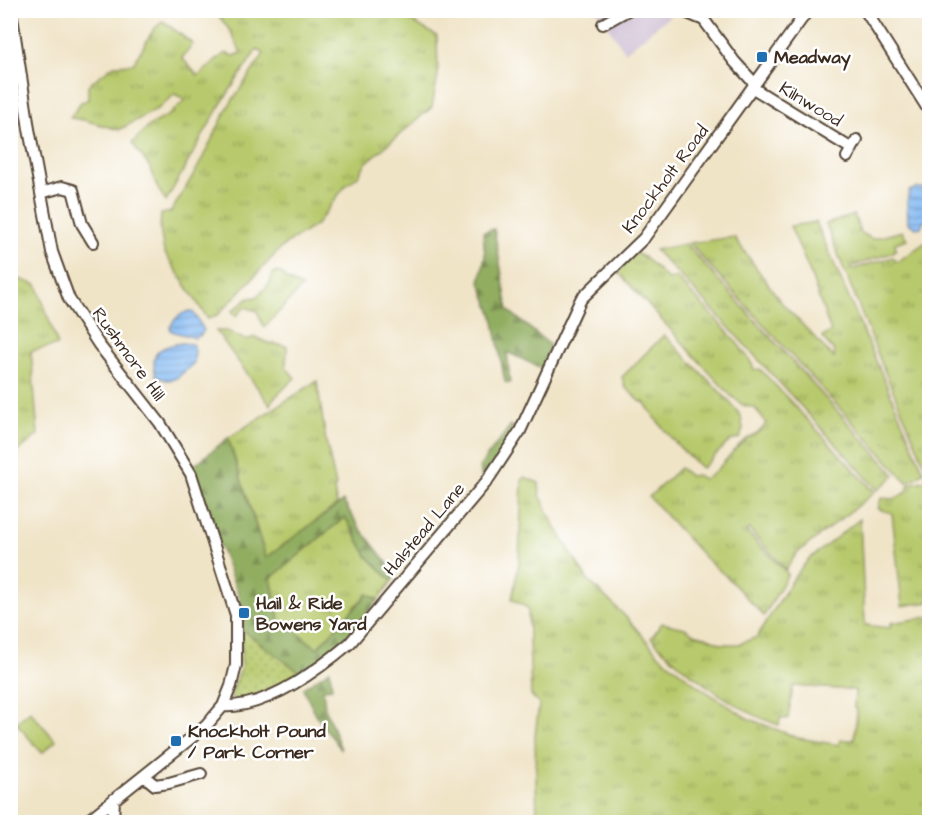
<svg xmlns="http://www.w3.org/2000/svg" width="940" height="833" viewBox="0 0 940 833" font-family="'Architects Daughter',sans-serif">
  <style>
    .industrial { fill: #cdbed2 }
    .grass { fill: url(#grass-tufts); stroke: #797a45; stroke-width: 1.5 }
    .forest { fill: url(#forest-firs); stroke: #666c3f; stroke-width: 1.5 }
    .park { fill: url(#park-dots); stroke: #797a45; stroke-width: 1.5 }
    .garden { fill: #b7c96c; stroke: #797a45; stroke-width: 1.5 }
    .water { fill: url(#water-rules); stroke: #607289; stroke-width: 1.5 }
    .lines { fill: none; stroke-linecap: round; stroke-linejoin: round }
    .minor-casing { stroke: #564637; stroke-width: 14 }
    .minor { stroke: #fff; stroke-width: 10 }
    .poi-dot { fill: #1f6fb2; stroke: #fff; stroke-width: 2 }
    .labels { text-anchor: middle; stroke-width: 5; stroke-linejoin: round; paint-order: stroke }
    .poi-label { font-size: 18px; font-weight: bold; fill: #3b2a1e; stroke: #fff; text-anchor: start }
    .street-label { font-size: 18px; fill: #3b2a1e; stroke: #fff }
  </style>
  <defs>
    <pattern id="grass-tufts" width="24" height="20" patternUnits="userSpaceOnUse" patternTransform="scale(1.5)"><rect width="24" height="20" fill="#b7c96c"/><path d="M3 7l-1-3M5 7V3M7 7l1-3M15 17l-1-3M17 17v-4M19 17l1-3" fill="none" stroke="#96a358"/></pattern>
    <pattern id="forest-firs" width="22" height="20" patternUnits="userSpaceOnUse" patternTransform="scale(1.5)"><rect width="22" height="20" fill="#91ad60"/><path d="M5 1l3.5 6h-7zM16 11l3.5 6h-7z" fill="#788d4f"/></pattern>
    <pattern id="park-dots" width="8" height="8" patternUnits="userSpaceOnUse" patternTransform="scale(1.5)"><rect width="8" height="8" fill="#b7c96c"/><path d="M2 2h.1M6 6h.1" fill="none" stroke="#96a358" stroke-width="1.8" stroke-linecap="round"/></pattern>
    <pattern id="water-rules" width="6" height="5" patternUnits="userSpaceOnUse" patternTransform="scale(1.5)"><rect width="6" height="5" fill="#85bbf4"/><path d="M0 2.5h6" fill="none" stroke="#6e98c5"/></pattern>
  </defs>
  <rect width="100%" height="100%" fill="#fff"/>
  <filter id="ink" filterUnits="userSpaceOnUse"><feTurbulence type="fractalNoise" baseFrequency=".0167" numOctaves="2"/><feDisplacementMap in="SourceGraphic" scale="12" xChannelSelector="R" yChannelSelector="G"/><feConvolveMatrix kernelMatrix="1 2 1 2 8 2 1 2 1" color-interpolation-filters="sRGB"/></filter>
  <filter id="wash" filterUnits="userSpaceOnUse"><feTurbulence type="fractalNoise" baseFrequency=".008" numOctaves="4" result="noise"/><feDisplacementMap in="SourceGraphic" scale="24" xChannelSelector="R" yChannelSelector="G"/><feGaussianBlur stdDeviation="1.35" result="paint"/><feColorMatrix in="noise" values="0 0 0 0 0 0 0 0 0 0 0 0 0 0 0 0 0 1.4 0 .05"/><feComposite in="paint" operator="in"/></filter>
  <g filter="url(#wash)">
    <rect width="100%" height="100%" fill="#f0e4c7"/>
    <path class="industrial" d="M 597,11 L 676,11 L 625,52 Z"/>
    <path class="grass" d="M 215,11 L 394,11 L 437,36 L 438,75 L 432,107 L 366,163 L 357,177 L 346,185 L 317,224 L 282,247 L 219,314 L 208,319 L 164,252 L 160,228 L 161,214 L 171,212 L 197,169 L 228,107 L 264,54 L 257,49 L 219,107 L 166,201 L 158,189 L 149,166 L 132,143 L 150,125 L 169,115 L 185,100 L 175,94 L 159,108 L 119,130 L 84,120 L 70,118 L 81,102 L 88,100 L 88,85 L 114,65 L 133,64 L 154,29 L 163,21 L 193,44 L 182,58 L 198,76 L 225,53 L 234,56 L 241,53 L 231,32 Z
      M 854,215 L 860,232 L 872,239 L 902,231 L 907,239 L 895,243 L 896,250 L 891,253 L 850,267 L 850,270 L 893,257 L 897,262 L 929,240 L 929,474 L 885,372 L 826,224 Z
      M 816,222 L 924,472 L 916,478 L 907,482 L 689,243 L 734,237 L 781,302 L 834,358 L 834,351 L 822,337 L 831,332 L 809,270 L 790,226 Z
      M 686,244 L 895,475 L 878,490 L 711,308 L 655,250 Z
      M 636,253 L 645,258 L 669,280 L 676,277 C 690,293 752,353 754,370 L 760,369 L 875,492 L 796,554 L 786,570 L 749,529 L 746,531 L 788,574 L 764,616 L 727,577 L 707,560 L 649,497 L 680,468 L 690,476 L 697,475 L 703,479 C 717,476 733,447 748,438 C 757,432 760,434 766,423 L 755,408 L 743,405 L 730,395 L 618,272 Z
      M 274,272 L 282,273 L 287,280 L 302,287 L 264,328 L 257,311 L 245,307 L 236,316 L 232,311 L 249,298 L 257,297 L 269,284 Z
      M 11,276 L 37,285 L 58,345 L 31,351 L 38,435 L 11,457 Z
      M 216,331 L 227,331 L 246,340 L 255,337 L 268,343 L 287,346 L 286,367 L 295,378 L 272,400 L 270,405 Z
      M 664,335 L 728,400 L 741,416 L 743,429 L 740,438 L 730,441 L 702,468 C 680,450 660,426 644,402 L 641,402 L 625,387 L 622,377 Z
      M 317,381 L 326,441 L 336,486 L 334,490 L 337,505 L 266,558 L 228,438 Z
      M 524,477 L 539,483 L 540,495 L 558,532 L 587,579 L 627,618 L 659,655 L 698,686 L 747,718 L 798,738 L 839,745 L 840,740 L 854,740 L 857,709 L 854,708 L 855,690 L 793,686 L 788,719 L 780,718 L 779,725 C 738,712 680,669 651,638 L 662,623 L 685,628 L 694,634 L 706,637 L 722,644 L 739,644 L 757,637 L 795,576 L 808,560 L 860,519 L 865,625 L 890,628 L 891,623 L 929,617 L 929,822 L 537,822 L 535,736 L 539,704 L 531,695 L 528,608 L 512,599 L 519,563 L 522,480 Z
      M 929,480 L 929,602 L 902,606 L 892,513 L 878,509 L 881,498 L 894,499 L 907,492 L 909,484 Z
      M 345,517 L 368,557 L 392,581 L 378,600 L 367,594 L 317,648 L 279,619 L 271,578 Z"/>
    <path class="forest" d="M 494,229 L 508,310 L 550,345 L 541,368 L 507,352 L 510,383 L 505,382 L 493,316 L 480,282 L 485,256 L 483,232 Z
      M 511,425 L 516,432 L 482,479 L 480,466 Z
      M 228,438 L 266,558 L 343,501 L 359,527 L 396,574 L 392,581 L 368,557 L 345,517 L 271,578 L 279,619 L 317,648 L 368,594 L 378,600 L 347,637 L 328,655 L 299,672 L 242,630 L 244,610 L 191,468 Z
      M 330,670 L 332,688 L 323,689 L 325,708 L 341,749 L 316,716 L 303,688 Z"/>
    <path class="park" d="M 242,630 L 299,672 C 280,682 253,704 230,698 L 241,668 Z"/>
    <path class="garden" d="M 30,711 L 56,741 L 42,753 L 16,723 Z"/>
    <path class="water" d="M 916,188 L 924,188 L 929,192 L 930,219 L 923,222 L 921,227 L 916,228 L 908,223 L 907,202 L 909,191 Z
      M 190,311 L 193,312 L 204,330 L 201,335 L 195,338 L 171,331 L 170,327 C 174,319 181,313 190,311 Z
      M 182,343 L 192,344 L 195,350 L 194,363 C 179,375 176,386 156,376 C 149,352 160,346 182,343 Z"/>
  </g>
  <g filter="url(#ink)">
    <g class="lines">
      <g class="minor-casing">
        <path id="minor" d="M 11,10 L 29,129 L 52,252 L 69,299 L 99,345 L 160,423 L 191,474 L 236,615 L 236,665 L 231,686 L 223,706 L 206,726 L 86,822
          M 680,10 L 704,20 L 734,61 L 755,84
          M 865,10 L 930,112
          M 603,24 L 628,10
          M 753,88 L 852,149
          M 847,157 L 857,140
          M 41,193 L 62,187 L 73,190 L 82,224 L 93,242
          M 223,706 C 266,709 318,670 350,643 L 487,481 L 520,431 L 581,299 L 644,238 L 808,10
          M 144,776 L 155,785 L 169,783 L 201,774
          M 113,822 L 114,799"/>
      </g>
      <use href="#minor" class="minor"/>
    </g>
  </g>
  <g class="poi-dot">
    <rect x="756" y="51" width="12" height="12" rx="3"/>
    <rect x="238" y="607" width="12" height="12" rx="3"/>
    <rect x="170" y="735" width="12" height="12" rx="3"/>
  </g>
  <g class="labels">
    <g class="poi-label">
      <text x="774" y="63">Meadway</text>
      <text x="256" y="609">Hail &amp; Ride<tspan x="256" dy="21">Bowens Yard</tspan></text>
      <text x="188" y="737">Knockholt Pound<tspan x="188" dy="21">/ Park Corner</tspan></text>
    </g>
    <g class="street-label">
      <text transform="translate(811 104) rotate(31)" y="6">Kilnwood</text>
      <text transform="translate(665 179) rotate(-53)" y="6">Knockholt Road</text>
      <text transform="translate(129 354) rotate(54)" y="6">Rushmore Hill</text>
      <text transform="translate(424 529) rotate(-50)" y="6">Halstead Lane</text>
    </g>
  </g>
  <rect width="940" height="833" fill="none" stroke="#fff" stroke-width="36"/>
</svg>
